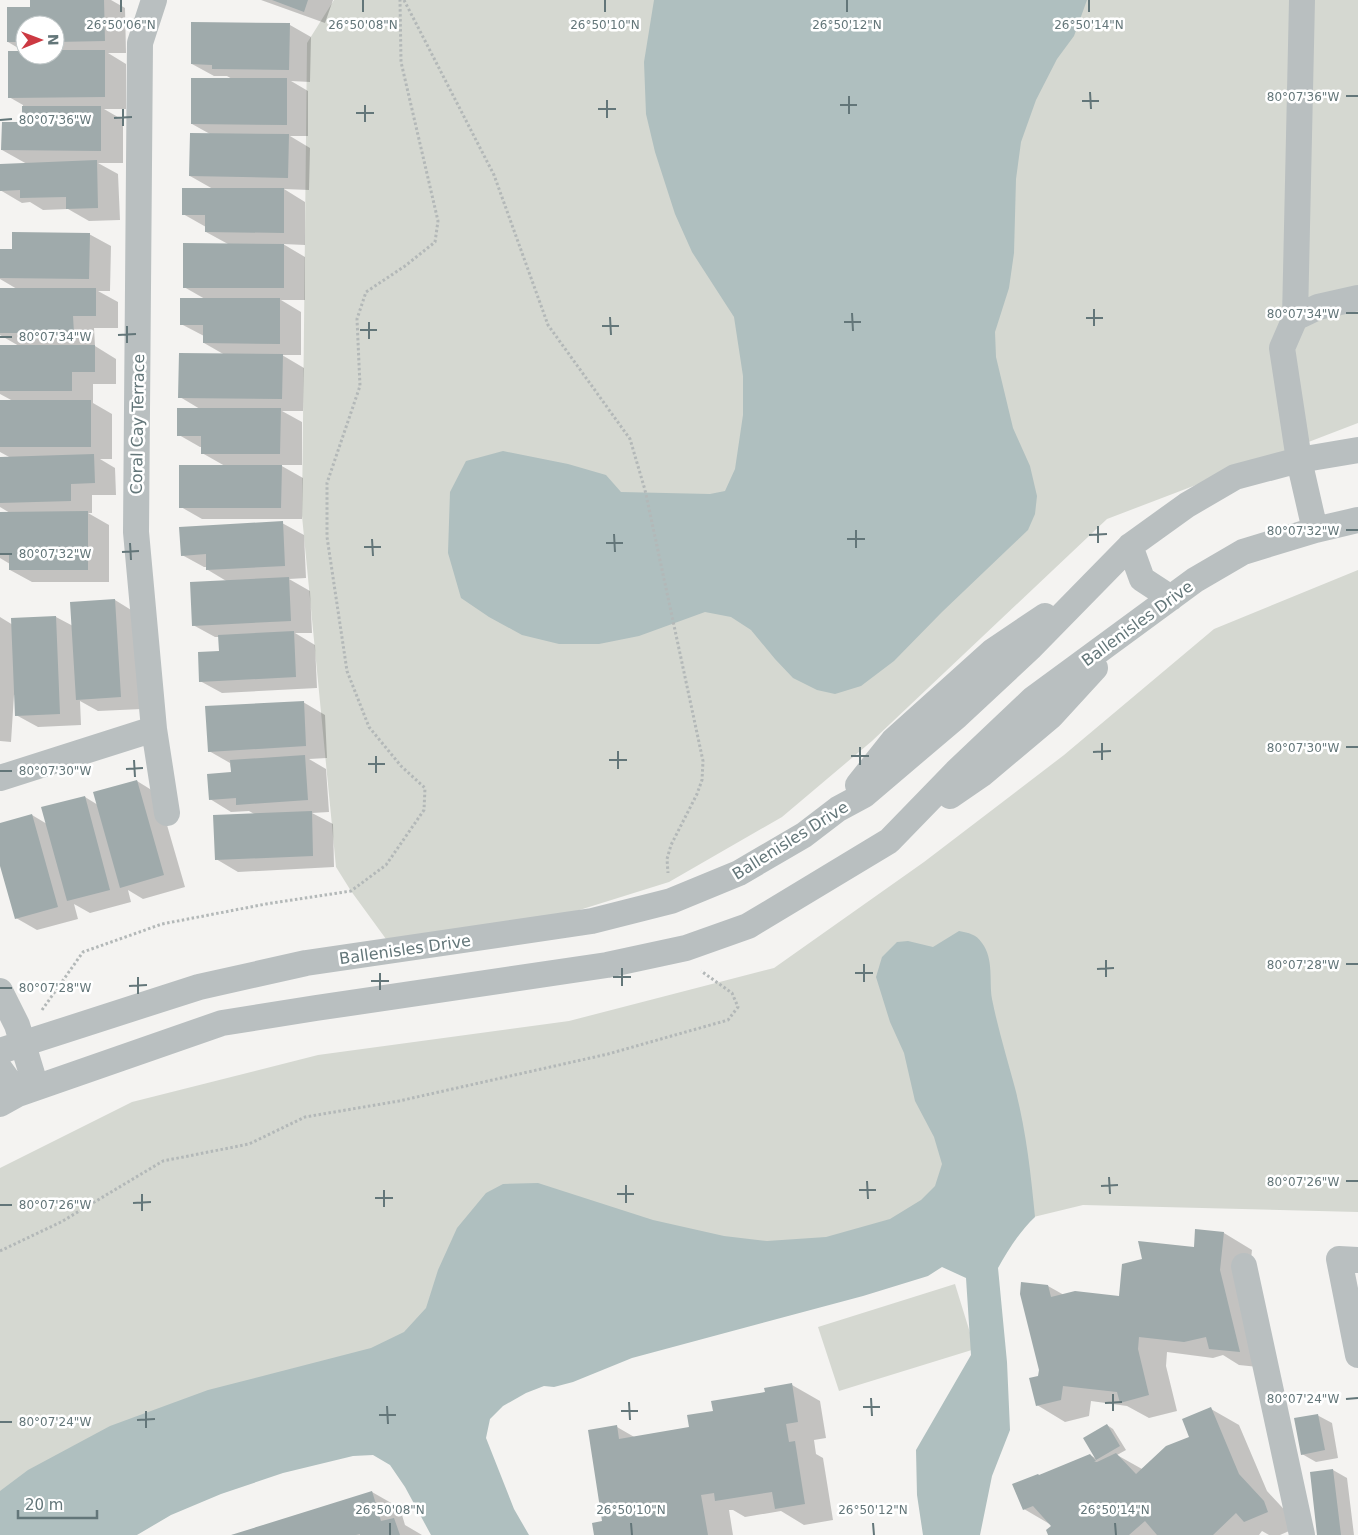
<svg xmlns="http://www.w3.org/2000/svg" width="1358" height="1535" viewBox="0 0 1358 1535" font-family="'DejaVu Sans',sans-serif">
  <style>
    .green { fill: #d5d8d1 }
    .water { fill: #afbfbf }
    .shadow { fill: #0003 }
    .building { fill: #9faaab }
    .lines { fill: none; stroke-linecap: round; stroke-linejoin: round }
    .path { stroke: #b3b8b8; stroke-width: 3; stroke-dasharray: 2.5 2.5; stroke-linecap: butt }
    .minor { stroke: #b9bfc0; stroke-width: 26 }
    .ticks { fill: none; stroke: #637679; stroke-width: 2 }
    .labels { text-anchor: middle; stroke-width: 5; stroke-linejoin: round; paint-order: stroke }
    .street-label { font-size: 16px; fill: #637679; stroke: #fff }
    .ticks-label { font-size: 12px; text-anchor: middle; fill: #637679; stroke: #fff; stroke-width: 5; stroke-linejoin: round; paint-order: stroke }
  </style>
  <rect width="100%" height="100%" fill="#f4f3f1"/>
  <path class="green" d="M 334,0 L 1358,0 L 1358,423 L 1107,519 L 872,741 L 782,817 L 669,882 L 573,912 L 386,939 L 351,891 L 336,867 L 302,516 L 307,43 Z
    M 1358,570 L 1358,1212 L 1083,1205 L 538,1337 L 0,1535 L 0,1168 L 132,1102 L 318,1055 L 569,1021 L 774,968 L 924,862 L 1064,755 L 1214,629 Z
    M 955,1284 L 975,1349 L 839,1391 L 818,1327 Z"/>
  <path class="water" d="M 654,0 L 1087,0 L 1074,36 L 1057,59 L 1036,100 L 1021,142 L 1016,179 L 1014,253 L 1009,288 L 995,332 L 996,357 L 1013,428 L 1030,466 L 1037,496 L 1035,514 L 1028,530 L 942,612 L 894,661 L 861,686 L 835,694 L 817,690 L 793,678 L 775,659 L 751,630 L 731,617 L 705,612 L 639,636 L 599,644 L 559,644 L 522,635 L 489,617 L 461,598 L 448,553 L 450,492 L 466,461 L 503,451 L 568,464 L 606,475 L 621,492 L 710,494 L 725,491 L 735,469 L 743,415 L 743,376 L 734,317 L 692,252 L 675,214 L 655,152 L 646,114 L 644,62 Z
    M 959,931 C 969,933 976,934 982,943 C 994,959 989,981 992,999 C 998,1029 1007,1058 1015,1088 C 1026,1130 1031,1174 1035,1217 C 1020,1231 1008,1250 998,1268 L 1007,1362 L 1010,1430 L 992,1476 L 980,1535 L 923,1535 L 917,1495 L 916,1450 L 971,1355 L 966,1278 L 942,1267 L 928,1276 L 863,1296 L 632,1358 L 573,1382 L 554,1387 L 544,1386 L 526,1393 L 503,1406 L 490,1419 L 486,1438 L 514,1509 L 529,1535 L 431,1535 L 405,1487 L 390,1465 L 373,1455 L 353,1456 L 283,1473 L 221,1494 L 171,1515 L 137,1535 L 0,1535 L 0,1491 L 28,1470 L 110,1426 L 208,1390 L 371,1348 L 404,1332 L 426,1308 L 438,1270 L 457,1228 L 486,1193 L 503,1184 L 538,1183 L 653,1220 L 724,1236 L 767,1241 L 826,1237 L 890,1219 L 921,1200 L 935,1186 L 942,1164 L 934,1137 L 915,1101 L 904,1053 L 890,1022 L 876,977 L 882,957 L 897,942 L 908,941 L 933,947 Z"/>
  <path class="shadow" d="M 31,0 L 111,0 L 125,8 L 126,53 L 108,53 L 126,64 L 126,109 L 104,109 L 123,120 L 123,163 L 98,163 L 118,174 L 120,220 L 89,221 L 68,209 L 43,210 L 30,202 L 22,203 L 0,190 L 0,165 L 27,164 L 2,150 L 23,124 L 23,105 L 9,97 L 25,52 L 25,55 L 55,55 L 55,25 L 25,25 L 25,52 L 8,42 L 31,8 Z
    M 261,0 L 333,0 L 325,23 Z
    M 290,25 L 311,37 L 310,82 L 291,81 L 308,91 L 308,136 L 290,136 L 310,148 L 309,190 L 284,189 L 305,202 L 305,245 L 283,244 L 305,257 L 305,300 L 281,300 L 301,312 L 301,355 L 282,355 L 304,368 L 303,411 L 282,411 L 302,422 L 302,465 L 280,465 L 303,478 L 302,519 L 202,519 L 181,507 L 225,466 L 202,453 L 202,447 L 200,447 L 179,435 L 200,409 L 180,397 L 225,355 L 204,343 L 204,336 L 181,324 L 205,299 L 184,287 L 228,244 L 206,232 L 206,227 L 183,214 L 213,189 L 190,176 L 210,134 L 192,124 L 232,79 L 227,76 L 214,76 L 192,64 Z
    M 89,234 L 111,246 L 110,291 L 98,291 L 118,302 L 118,328 L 94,328 L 95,346 L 116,359 L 116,384 L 93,384 L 93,403 L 112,414 L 112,459 L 100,459 L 115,468 L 116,495 L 92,495 L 92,513 L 88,513 L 109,525 L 109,582 L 32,582 L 10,570 L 10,564 L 0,558 L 0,513 L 10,513 L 0,507 L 0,459 L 11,458 L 0,452 L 0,401 L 13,401 L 0,394 L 0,346 L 19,346 L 0,335 L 0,289 L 17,289 L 0,279 L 0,250 L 13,250 Z
    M 282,523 L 304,535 L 306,578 L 289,579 L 310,591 L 312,633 L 295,633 L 315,645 L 317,688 L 222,693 L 200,681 L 220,652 L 220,637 L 215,637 L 193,625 L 228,582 L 208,570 L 207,567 L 204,567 L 182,555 Z
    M 115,600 L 136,613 L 142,709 L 98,711 L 80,701 L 81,725 L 38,727 L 16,715 L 15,695 L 14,695 L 11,742 L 0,741 L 0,617 L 13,625 L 12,619 L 56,617 L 73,626 Z
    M 303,702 L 325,715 L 327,758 L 309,759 L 326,769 L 329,812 L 312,813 L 333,824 L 334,867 L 238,872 L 216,859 L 256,815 L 249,811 L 231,812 L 210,799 L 232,773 L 230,763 L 209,751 Z
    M 137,781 L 158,794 L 185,887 L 143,899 L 128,890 L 131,902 L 90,913 L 74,904 L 78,919 L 37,930 L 16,918 L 0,862 L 0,824 L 32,815 L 47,824 L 85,797 L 98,805 Z
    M 1224,1233 L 1252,1250 L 1248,1287 L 1268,1368 L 1239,1365 L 1223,1355 L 1213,1358 L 1167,1352 L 1166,1366 L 1177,1411 L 1149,1418 L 1127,1406 L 1091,1401 L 1089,1416 L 1065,1422 L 1037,1405 L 1048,1286 L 1064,1295 L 1120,1297 L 1195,1248 Z
    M 792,1385 L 820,1401 L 826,1438 L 814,1440 L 816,1454 L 823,1458 L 833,1520 L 804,1525 L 781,1511 L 745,1517 L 733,1510 L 729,1510 L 733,1535 L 595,1535 L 604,1522 L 617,1427 L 636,1438 L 691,1428 L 715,1412 Z
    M 1211,1409 L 1239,1425 L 1267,1491 L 1292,1518 L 1296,1528 L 1280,1535 L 1269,1535 L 1262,1531 L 1259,1535 L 1049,1535 L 1053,1526 L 1024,1509 L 1040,1476 L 1090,1455 L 1097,1459 L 1085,1438 L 1107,1425 L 1113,1429 L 1126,1450 L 1117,1455 L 1142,1469 L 1191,1437 Z
    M 1317,1415 L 1332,1423 L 1338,1458 L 1316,1462 L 1302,1454 Z
    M 1333,1470 L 1347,1478 L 1354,1535 L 1318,1535 Z
    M 372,1492 L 400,1508 L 405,1525 L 422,1535 L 234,1535 Z"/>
  <path class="building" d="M 30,0 L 104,0 L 105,41 L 55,42 L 55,25 L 25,25 L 25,42 L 7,42 L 7,7 L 30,7 Z
    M 272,0 L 308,0 L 304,12 Z
    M 191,22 L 290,23 L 289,70 L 212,69 L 212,65 L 191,64 Z
    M 55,50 L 105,50 L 105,97 L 8,98 L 8,51 L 25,51 L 25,55 L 55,55 Z
    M 191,78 L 287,78 L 287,125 L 191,124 Z
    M 22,106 L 101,106 L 101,151 L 1,150 L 2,122 L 22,122 Z
    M 190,133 L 289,134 L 288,178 L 189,176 Z
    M 97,160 L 98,208 L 66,209 L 66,197 L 20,198 L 20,190 L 0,191 L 0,164 Z
    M 182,188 L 284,188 L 284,233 L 205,232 L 205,215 L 182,215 Z
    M 12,232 L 90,233 L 89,279 L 0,278 L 0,249 L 12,249 Z
    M 183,243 L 284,244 L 284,288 L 183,288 Z
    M 0,288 L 96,288 L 96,316 L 73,316 L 74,333 L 0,333 Z
    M 180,298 L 280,298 L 280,344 L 203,343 L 203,325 L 180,325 Z
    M 0,345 L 95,345 L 95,372 L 72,372 L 72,391 L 0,391 Z
    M 179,353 L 283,354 L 282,399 L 178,398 Z
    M 0,400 L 91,400 L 91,447 L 0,447 Z
    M 177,408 L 281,408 L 280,454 L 201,454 L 201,436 L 177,436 Z
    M 94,454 L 95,483 L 71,484 L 71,501 L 0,503 L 0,457 Z
    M 179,465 L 282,465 L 281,508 L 179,508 Z
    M 88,511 L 88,570 L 9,570 L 9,553 L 0,553 L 0,512 Z
    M 283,521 L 285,566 L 206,570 L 206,554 L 181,556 L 179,527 Z
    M 289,577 L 291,621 L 192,626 L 190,582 Z
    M 115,599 L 121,697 L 76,700 L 70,602 Z
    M 56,616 L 60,714 L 15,716 L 11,618 Z
    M 294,631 L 296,677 L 199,682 L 198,652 L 219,651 L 218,635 Z
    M 304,701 L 306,746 L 208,752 L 205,706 Z
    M 305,755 L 308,800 L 236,805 L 236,798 L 209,800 L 207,774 L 231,772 L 230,760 Z
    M 137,780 L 164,875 L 120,888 L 93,792 Z
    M 85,796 L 110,890 L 67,901 L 41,807 Z
    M 312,811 L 313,856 L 215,860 L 213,815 Z
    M 32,814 L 58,907 L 15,919 L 0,866 L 0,823 Z
    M 1195,1229 L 1224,1232 L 1220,1270 L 1240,1352 L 1209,1349 L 1206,1337 L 1184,1342 L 1139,1337 L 1138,1349 L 1149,1395 L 1120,1403 L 1117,1392 L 1063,1386 L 1061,1400 L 1036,1406 L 1029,1378 L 1038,1376 L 1039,1370 L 1020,1294 L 1021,1282 L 1048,1285 L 1051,1297 L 1075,1291 L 1119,1296 L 1122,1264 L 1142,1259 L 1138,1241 L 1194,1247 Z
    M 792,1383 L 798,1422 L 786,1424 L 789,1442 L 795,1441 L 805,1504 L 775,1509 L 772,1492 L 715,1501 L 714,1493 L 701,1495 L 708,1535 L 594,1535 L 592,1523 L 602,1521 L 588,1430 L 617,1425 L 619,1439 L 689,1427 L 687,1415 L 713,1411 L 711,1401 L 765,1392 L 764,1388 Z
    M 1211,1407 L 1239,1474 L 1264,1501 L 1268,1512 L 1244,1522 L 1236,1513 L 1213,1535 L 1157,1535 L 1145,1521 L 1129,1535 L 1048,1535 L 1046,1530 L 1051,1526 L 1033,1506 L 1023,1510 L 1012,1484 L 1038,1474 L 1039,1475 L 1090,1454 L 1096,1461 L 1094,1462 L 1097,1462 L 1116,1453 L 1136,1474 L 1166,1446 L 1189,1437 L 1182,1419 Z
    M 1318,1414 L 1325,1450 L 1301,1455 L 1294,1418 Z
    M 1107,1424 L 1120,1446 L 1096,1460 L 1083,1438 Z
    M 1333,1469 L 1341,1535 L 1317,1535 L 1310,1472 Z
    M 372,1491 L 381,1521 L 394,1518 L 400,1535 L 360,1535 L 360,1534 L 356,1535 L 231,1535 Z"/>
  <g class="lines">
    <path class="path" d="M 404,0 L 494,175 L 548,325 L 630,439 L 645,490 L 703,761 L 702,780 L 697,794 L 671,845 L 667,859 L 668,873
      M 42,1010 L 83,952 L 162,924 L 266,904 L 351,891 L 386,865 L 424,810 L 425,788 L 401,766 L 369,727 L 347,671 L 327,537 L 327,483 L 360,386 L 357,319 L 366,292 L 405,266 L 435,242 L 438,221 L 401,62 L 400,0
      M 0,1251 L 61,1222 L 163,1161 L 249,1144 L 305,1117 L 399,1101 L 608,1054 L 728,1020 L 738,1007 L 732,993 L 701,971"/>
    <path class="minor" d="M 154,0 L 140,43 L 136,532 L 154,729 L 167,813
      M 1295,318 L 1302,0
      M 1315,530 L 1299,460 L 1282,348 L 1295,318 L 1318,307 L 1358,298
      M 1130,546 L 1142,579 L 1171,598
      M 0,778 L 154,729
      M 858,785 L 893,741 L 993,651 L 1045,616
      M 950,796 L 982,774 L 1051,716 L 1095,668
      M 0,991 L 17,1025 L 36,1087
      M 0,1051 L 199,987 L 306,963 L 592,921 L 671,901 L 739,873 L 804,835 L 838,809 L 864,795 L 957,716 L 1031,647 L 1130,546 L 1187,505 L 1235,477 L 1299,460 L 1358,450
      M 0,1069 L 18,1094
      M 0,1104 L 18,1094 L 222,1023 L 316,1008 L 607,965 L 686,948 L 748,926 L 889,841 L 956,772 L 1033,699 L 1195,580 L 1243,552 L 1315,530 L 1358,520
      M 1358,1260 L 1339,1259 L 1358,1355
      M 1244,1266 L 1302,1535"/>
  </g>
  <path class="ticks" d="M 121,0 L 121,12M 363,0 L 363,12M 605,0 L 605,12M 847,0 L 847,12M 1089,0 L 1089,12M 1090,92 L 1091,109M 849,96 L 849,114M 1346,96 L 1358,96M 607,100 L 607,118M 1082,101 L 1099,101M 365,105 L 365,122M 840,105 L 857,105M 123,109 L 123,126M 598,109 L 616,109M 356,113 L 374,113M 114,118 L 132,117M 0,120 L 12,119M 1094,309 L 1094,326M 852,313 L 853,331M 1346,313 L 1358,313M 610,317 L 611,335M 1086,318 L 1103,318M 369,322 L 369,339M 844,322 L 861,322M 127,326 L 127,343M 602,326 L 619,326M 360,330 L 377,330M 118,335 L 136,334M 0,337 L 12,337M 1098,526 L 1098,543M 856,530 L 856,548M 1346,530 L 1358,530M 614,534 L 615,552M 1089,535 L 1107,534M 372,539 L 373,556M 847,539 L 865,539M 130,543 L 131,560M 606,543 L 623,543M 364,547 L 381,547M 122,552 L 139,551M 0,554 L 12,554M 1102,743 L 1102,760M 860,747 L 860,765M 1346,747 L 1358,747M 618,751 L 618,769M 1093,752 L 1111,751M 376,756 L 376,773M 851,756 L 869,756M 134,760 L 135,777M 609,760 L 627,760M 368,764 L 385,764M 126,769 L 143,768M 0,771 L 12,771M 1106,960 L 1106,977M 864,964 L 864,982M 1346,964 L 1358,964M 622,968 L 622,986M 1097,969 L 1114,968M 380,973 L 380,990M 855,973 L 873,973M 138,977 L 138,994M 613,977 L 631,977M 371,981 L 389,981M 129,986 L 147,985M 0,988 L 12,988M 1109,1177 L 1110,1194M 867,1181 L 868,1199M 1346,1181 L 1358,1181M 626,1185 L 626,1203M 1101,1186 L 1118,1185M 384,1190 L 384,1207M 859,1190 L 876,1190M 142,1194 L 142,1211M 617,1194 L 634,1194M 375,1198 L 393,1198M 133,1203 L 151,1202M 0,1205 L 12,1205M 1113,1394 L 1113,1411M 871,1398 L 872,1416M 1346,1399 L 1358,1398M 629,1402 L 630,1420M 1105,1403 L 1122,1402M 387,1406 L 388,1424M 863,1407 L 880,1407M 146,1411 L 146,1428M 621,1411 L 638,1411M 379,1415 L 396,1415M 137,1420 L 155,1419M 0,1422 L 12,1422M 390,1523 L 390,1535M 631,1523 L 632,1535M 873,1523 L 874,1535M 1115,1523 L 1116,1535"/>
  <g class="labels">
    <g class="street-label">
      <text transform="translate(137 424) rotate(-89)" y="6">Coral Cay Terrace</text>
      <text transform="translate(1137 623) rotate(-36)" y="6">Ballenisles Drive</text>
      <text transform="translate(790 840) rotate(-32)" y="6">Ballenisles Drive</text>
      <text transform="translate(405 949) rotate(-8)" y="6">Ballenisles Drive</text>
    </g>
  </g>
  <g class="ticks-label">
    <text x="121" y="29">26°50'06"N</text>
    <text x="363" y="29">26°50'08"N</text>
    <text x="605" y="29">26°50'10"N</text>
    <text x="847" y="29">26°50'12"N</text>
    <text x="1089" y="29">26°50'14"N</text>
    <text x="1303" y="101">80°07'36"W</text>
    <text x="55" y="124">80°07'36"W</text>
    <text x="1303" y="318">80°07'34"W</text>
    <text x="55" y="341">80°07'34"W</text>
    <text x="1303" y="535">80°07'32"W</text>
    <text x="55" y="558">80°07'32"W</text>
    <text x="1303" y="752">80°07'30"W</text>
    <text x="55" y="775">80°07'30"W</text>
    <text x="1303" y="969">80°07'28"W</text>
    <text x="55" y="992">80°07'28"W</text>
    <text x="1303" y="1186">80°07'26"W</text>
    <text x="55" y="1209">80°07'26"W</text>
    <text x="1303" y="1403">80°07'24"W</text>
    <text x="55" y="1426">80°07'24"W</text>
    <text x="390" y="1514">26°50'08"N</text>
    <text x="631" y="1514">26°50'10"N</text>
    <text x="873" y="1514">26°50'12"N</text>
    <text x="1115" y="1514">26°50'14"N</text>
  </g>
  <g transform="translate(40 40) rotate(89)"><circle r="24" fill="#ffffff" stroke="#c1c8c9"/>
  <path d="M0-4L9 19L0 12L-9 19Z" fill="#cc3942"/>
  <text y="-8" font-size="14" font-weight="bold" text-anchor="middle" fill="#637679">N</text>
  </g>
  <path d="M18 1510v8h79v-8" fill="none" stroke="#637679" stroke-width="2.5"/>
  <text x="25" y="1510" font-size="15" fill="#637679" stroke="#ffffff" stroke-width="4" paint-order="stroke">20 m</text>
</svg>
